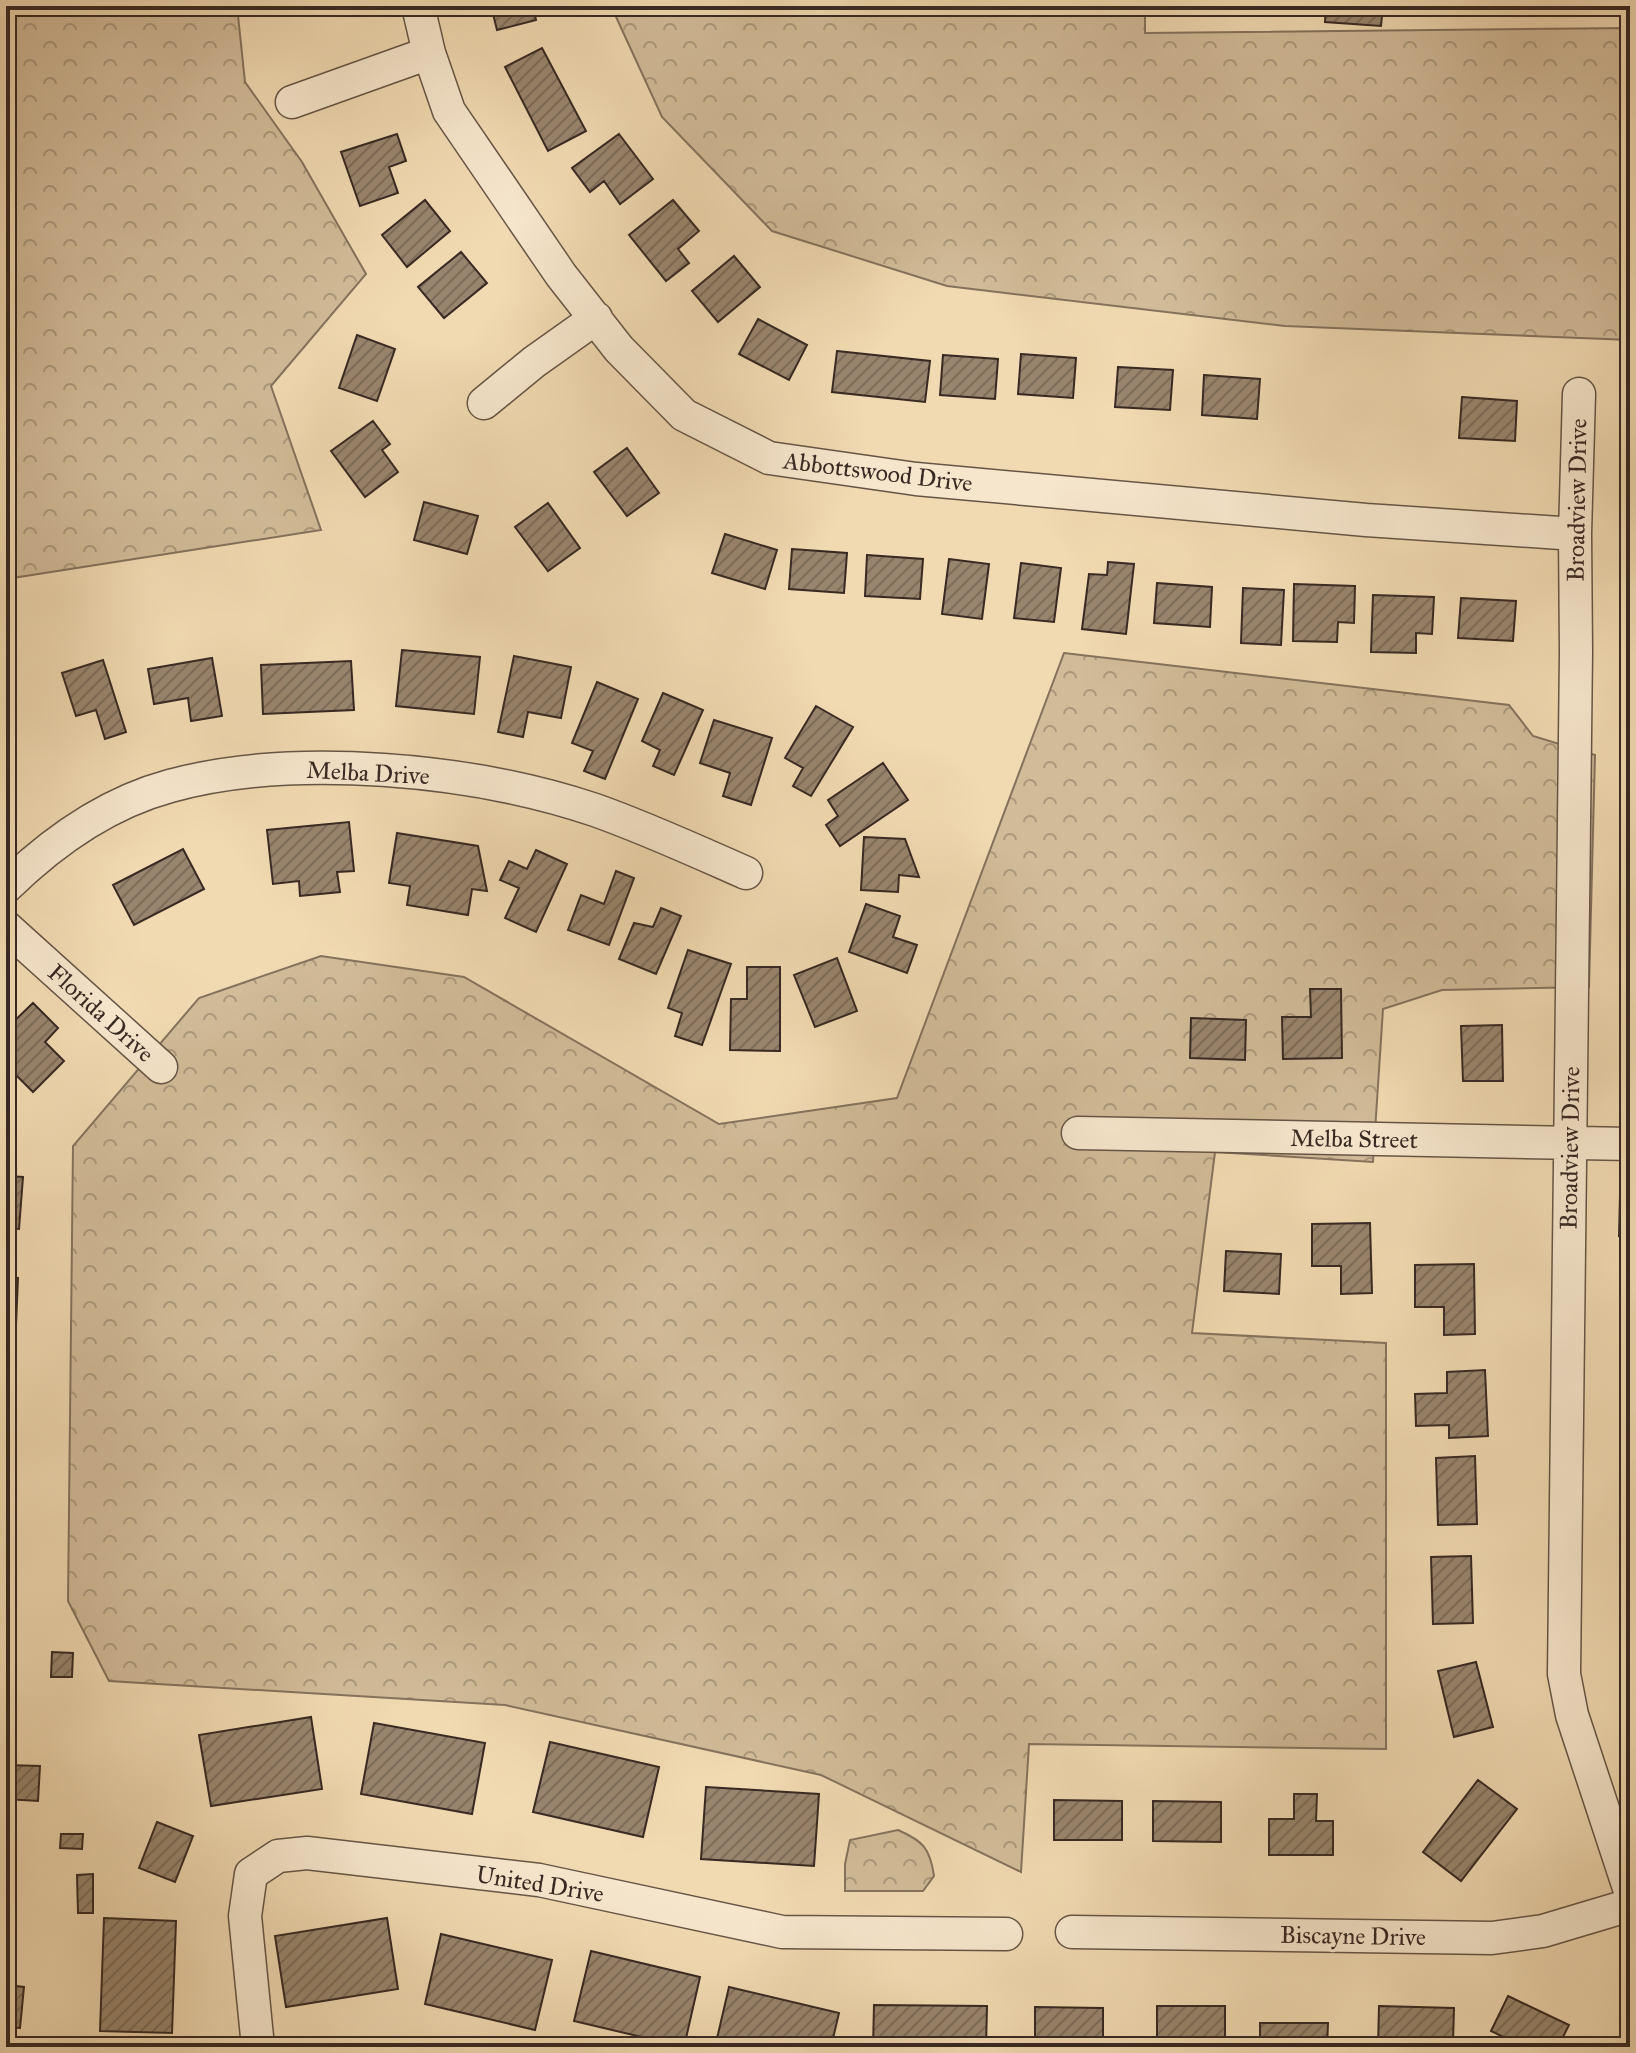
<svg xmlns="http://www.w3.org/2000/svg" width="1636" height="2053" viewBox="0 0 1636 2053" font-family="'IM FELL Great Primer',serif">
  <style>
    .forest { fill: url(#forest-crowns); stroke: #85725e; stroke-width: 2 }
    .building { fill: url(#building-hatch); stroke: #382923; stroke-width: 2 }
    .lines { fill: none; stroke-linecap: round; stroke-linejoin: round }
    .minor-casing { stroke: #665546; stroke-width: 35 }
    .minor { stroke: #f6e6cc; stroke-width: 32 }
    .labels { text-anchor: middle; stroke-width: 6; stroke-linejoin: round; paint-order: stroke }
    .street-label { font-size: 24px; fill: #382923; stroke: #f6e6cc }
  </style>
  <defs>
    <pattern id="forest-crowns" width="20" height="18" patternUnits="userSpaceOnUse" patternTransform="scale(2)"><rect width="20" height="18" fill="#d2bb99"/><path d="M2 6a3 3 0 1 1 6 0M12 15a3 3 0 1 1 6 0" fill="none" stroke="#ab987c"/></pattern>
    <pattern id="building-hatch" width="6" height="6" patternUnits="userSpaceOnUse" patternTransform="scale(2)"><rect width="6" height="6" fill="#98856d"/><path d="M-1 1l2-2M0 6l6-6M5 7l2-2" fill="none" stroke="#7d6d59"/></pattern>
  </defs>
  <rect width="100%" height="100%" fill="#f1d9b1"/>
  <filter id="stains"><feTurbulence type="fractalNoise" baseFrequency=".0025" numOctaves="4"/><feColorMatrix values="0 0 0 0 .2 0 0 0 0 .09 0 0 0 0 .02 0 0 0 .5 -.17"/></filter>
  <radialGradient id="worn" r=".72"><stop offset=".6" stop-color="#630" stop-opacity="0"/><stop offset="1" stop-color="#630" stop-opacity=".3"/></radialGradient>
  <path class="forest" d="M 6,6 L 237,6 L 245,82 L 302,162 L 366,274 L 271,386 L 321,530 L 6,579 Z
    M 611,6 L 1145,6 L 1145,33 L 1630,28 L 1630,340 L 1285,326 L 947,286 L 772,231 L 662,117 Z
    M 1064,653 L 1509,705 L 1533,736 L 1595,755 L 1589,987 L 1442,990 L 1383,1009 L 1373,1162 L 1215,1152 L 1192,1333 L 1386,1343 L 1386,1749 L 1029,1744 L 1021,1872 L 821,1775 L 505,1705 L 109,1681 L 68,1601 L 73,1146 L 199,998 L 321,956 L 464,977 L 719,1124 L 897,1098 Z
    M 898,1830 C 923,1841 930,1848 934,1876 L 923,1891 L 845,1891 L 845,1864 L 850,1840 Z"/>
  <path class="building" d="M 491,6 L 533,6 L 536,20 L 497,30 Z
    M 1326,6 L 1383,6 L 1381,26 L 1325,22 Z
    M 542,48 L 586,131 L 548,151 L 505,67 Z
    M 397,134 L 406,161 L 389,167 L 398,193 L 360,206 L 341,152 Z
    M 619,134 L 653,179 L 620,204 L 604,181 L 590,192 L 572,168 Z
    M 425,200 L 450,231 L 407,267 L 382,235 Z
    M 673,200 L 699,231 L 678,249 L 689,263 L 666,281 L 629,235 Z
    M 461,252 L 487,283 L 444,318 L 418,287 Z
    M 734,256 L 760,287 L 718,322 L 692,291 Z
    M 758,319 L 807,345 L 789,380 L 739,354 Z
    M 357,335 L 395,349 L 377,401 L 339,388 Z
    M 837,351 L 930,361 L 925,402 L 832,392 Z
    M 1021,354 L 1076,358 L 1073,398 L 1018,394 Z
    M 943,355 L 998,359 L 995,399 L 940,395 Z
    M 1118,367 L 1173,370 L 1170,410 L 1115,407 Z
    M 1204,375 L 1260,379 L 1257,419 L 1202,415 Z
    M 1462,397 L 1517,401 L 1515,441 L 1459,438 Z
    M 373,421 L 390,444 L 382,450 L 398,472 L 365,497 L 331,451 Z
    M 627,448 L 659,493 L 627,516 L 594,472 Z
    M 424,502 L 478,516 L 467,554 L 414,540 Z
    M 548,503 L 580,548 L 548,571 L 515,527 Z
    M 725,534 L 777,550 L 765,589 L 712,573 Z
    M 792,549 L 847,553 L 844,593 L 789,589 Z
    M 867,555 L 923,559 L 920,599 L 865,596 Z
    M 949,559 L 989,564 L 982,619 L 942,614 Z
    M 1108,562 L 1134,564 L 1126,634 L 1082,629 L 1089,574 L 1107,575 Z
    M 1021,563 L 1061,568 L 1054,622 L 1014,618 Z
    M 1157,583 L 1212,587 L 1210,627 L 1154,623 Z
    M 1294,584 L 1355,586 L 1354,623 L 1338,622 L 1337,642 L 1293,641 Z
    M 1243,588 L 1284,590 L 1281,645 L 1241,643 Z
    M 1373,595 L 1434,597 L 1432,634 L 1416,633 L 1416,653 L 1371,652 Z
    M 1461,598 L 1516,601 L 1513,641 L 1458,638 Z
    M 402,650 L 480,657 L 474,714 L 396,706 Z
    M 514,656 L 571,667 L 561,718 L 528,712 L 523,737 L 498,732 Z
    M 212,658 L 222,716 L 191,721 L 188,698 L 154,704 L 148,669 Z
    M 103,660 L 126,732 L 105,739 L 96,710 L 76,716 L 62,673 Z
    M 351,661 L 354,710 L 263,714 L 261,665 Z
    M 597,682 L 638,699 L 605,779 L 584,771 L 593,751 L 572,743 Z
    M 663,693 L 703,710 L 674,775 L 653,766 L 660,750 L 642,741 Z
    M 816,706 L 853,727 L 811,796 L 793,786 L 803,768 L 785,758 Z
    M 714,720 L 772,738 L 751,805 L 723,796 L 730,773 L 700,763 Z
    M 883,763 L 908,800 L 840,846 L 826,825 L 838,816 L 828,800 Z
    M 349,822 L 354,871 L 337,872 L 340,892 L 300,896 L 299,881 L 273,884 L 267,830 Z
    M 397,833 L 478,846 L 487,891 L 472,889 L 468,915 L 407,905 L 410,886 L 389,883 Z
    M 864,837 L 905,839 L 919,877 L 899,875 L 898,892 L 861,890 Z
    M 183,849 L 204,889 L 134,925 L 113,885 Z
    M 536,850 L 567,864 L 536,932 L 505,918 L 519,888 L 500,880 L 509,861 L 527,869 Z
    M 616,871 L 634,878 L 609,945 L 568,930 L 581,895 L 604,904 Z
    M 866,904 L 900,916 L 893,937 L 917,945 L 907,973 L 849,952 Z
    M 661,908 L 681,916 L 656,974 L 619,959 L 634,923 L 653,927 Z
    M 688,950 L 731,964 L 702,1045 L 675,1036 L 682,1013 L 668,1008 Z
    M 837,958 L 857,1011 L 815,1027 L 794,975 Z
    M 747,967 L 780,967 L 780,1051 L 730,1050 L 731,999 L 747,999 Z
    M 1310,989 L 1341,989 L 1342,1058 L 1283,1059 L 1282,1017 L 1311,1017 Z
    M 33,1003 L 58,1028 L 45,1042 L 64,1061 L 33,1092 L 6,1065 L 6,1029 Z
    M 1191,1018 L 1246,1020 L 1245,1060 L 1190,1058 Z
    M 1502,1025 L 1503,1081 L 1463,1081 L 1461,1026 Z
    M 6,1176 L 23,1177 L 19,1229 L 6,1228 Z
    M 1620,1196 L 1630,1197 L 1630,1237 L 1619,1236 Z
    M 1370,1223 L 1372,1293 L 1341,1294 L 1341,1266 L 1312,1266 L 1312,1224 Z
    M 1226,1251 L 1281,1254 L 1279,1294 L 1224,1291 Z
    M 1474,1264 L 1475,1334 L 1444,1335 L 1444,1307 L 1415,1307 L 1415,1265 Z
    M 6,1277 L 18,1278 L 15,1349 L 6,1349 Z
    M 1485,1370 L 1488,1436 L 1449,1438 L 1449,1425 L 1416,1426 L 1415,1394 L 1447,1393 L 1447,1372 Z
    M 1475,1456 L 1477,1524 L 1438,1525 L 1436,1458 Z
    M 1471,1556 L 1473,1623 L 1433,1624 L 1431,1557 Z
    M 52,1652 L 73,1653 L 72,1677 L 51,1677 Z
    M 1476,1662 L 1493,1727 L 1454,1737 L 1438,1671 Z
    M 311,1717 L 322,1789 L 211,1806 L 199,1735 Z
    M 374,1723 L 485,1743 L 472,1814 L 361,1794 Z
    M 550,1742 L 659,1767 L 643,1837 L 533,1812 Z
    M 6,1765 L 40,1766 L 38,1801 L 6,1799 Z
    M 1478,1780 L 1517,1809 L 1461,1881 L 1423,1852 Z
    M 706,1787 L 819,1794 L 814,1866 L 701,1859 Z
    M 1294,1794 L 1317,1794 L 1316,1821 L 1333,1821 L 1333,1855 L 1269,1855 L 1269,1819 L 1294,1819 Z
    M 1054,1800 L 1122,1801 L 1122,1840 L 1054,1840 Z
    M 1153,1801 L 1221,1802 L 1221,1842 L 1153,1841 Z
    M 157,1822 L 193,1836 L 175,1882 L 139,1868 Z
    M 61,1834 L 83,1834 L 82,1849 L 60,1848 Z
    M 6,1852 L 13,1852 L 10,1932 L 6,1931 Z
    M 93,1874 L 93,1913 L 78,1913 L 77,1875 Z
    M 104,1918 L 176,1921 L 172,2033 L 100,2031 Z
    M 387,1918 L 398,1989 L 286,2007 L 275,1936 Z
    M 441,1934 L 552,1960 L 535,2030 L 425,2004 Z
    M 591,1951 L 700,1977 L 684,2047 L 574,2021 Z
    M 6,1985 L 24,1987 L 20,2028 L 7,2027 L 6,2035 Z
    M 729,1987 L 839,2013 L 831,2047 L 715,2047 Z
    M 1508,1996 L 1569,2025 L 1558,2047 L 1524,2047 L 1491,2031 Z
    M 874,2005 L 987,2006 L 986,2047 L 873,2047 Z
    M 1157,2006 L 1225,2006 L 1225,2046 L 1157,2045 Z
    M 1379,2006 L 1454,2008 L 1453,2042 L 1408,2040 L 1408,2047 L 1378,2047 Z
    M 1035,2007 L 1103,2008 L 1103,2047 L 1035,2047 Z
    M 1260,2023 L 1328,2023 L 1327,2047 L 1260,2047 Z"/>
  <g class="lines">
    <g class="minor-casing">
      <path id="minor" d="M 418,6 L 429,53 L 449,111 L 561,275 L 619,349 L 684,415 L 769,458 L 916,479 L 1366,520 L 1575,534
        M 292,102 L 429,53
        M 1579,394 L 1575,534 L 1576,652 L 1564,1674 L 1572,1715 L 1630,1891
        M 484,403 L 534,362 L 596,318
        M 6,887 C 52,842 107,803 170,786 C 294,752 473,769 595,810 C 646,828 696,851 746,873
        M 6,927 L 161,1067
        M 1078,1133 L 1630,1144
        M 1072,1932 L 1492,1938 L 1543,1931 L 1630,1905
        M 258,2047 L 245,1916 L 251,1874 L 278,1856 L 307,1853 L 539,1880 L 782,1932 L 1006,1934"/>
    </g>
    <use href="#minor" class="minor"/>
  </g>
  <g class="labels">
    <g class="street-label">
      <text transform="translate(878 472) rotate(7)" y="8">Abbottswood Drive</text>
      <text transform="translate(1577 500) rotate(-89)" y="8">Broadview Drive</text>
      <text transform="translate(368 773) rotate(3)" y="8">Melba Drive</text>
      <text transform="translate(101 1013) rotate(42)" y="8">Florida Drive</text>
      <text transform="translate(1354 1139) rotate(1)" y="8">Melba Street</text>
      <text transform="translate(1570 1148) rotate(-89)" y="8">Broadview Drive</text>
      <text transform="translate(540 1884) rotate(9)" y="8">United Drive</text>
      <text transform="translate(1353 1936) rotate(1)" y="8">Biscayne Drive</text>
    </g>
  </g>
  <rect width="1636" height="2053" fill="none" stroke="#f1d9b1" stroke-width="32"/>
  <rect x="8" y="8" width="1620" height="2037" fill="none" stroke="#382923" stroke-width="4"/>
  <rect x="16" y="16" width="1604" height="2021" fill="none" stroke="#382923" stroke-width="2"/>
  <rect width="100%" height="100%" filter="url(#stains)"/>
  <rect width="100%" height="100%" fill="url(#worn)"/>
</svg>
